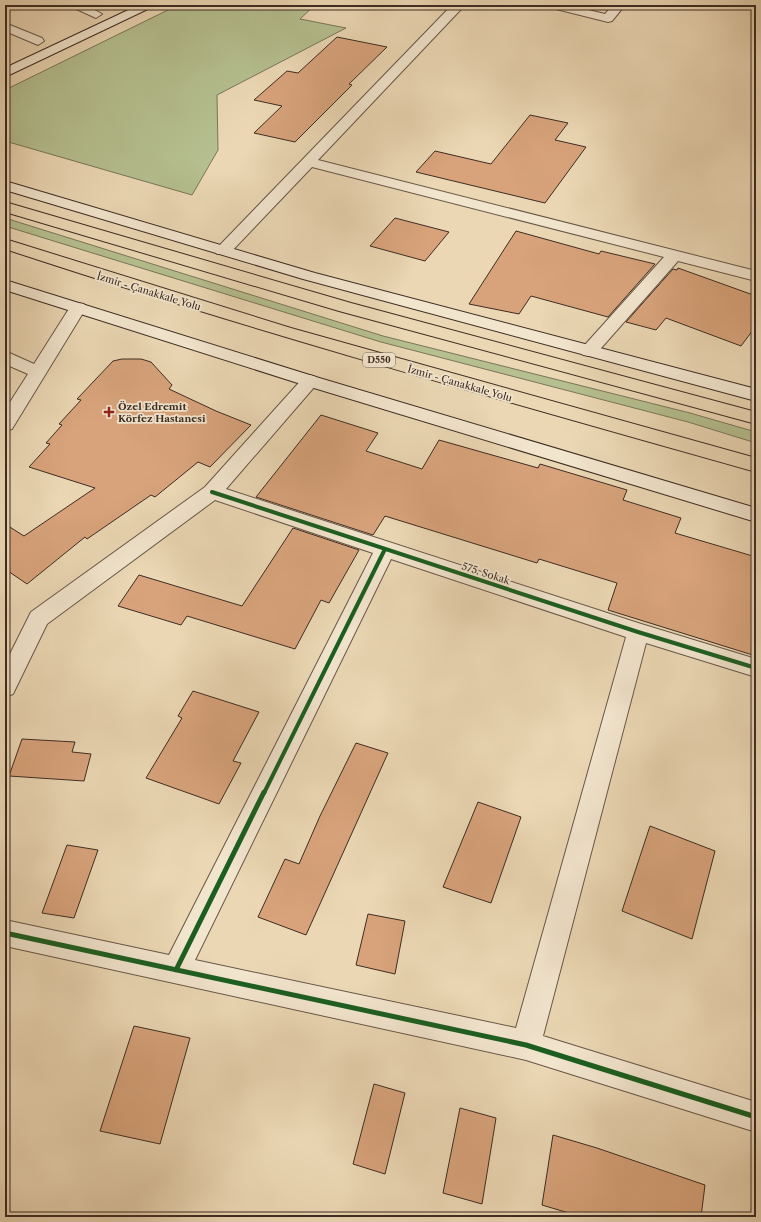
<svg xmlns="http://www.w3.org/2000/svg" width="761" height="1222" viewBox="0 0 761 1222" font-family="'Libre Caslon Text',serif">
  <style>
    .green { fill: #b5bf8f; stroke: #797659 }
    .building { fill: #d8a37b; stroke: #3d2c23 }
    .lines { fill: none; stroke-linecap: round; stroke-linejoin: round }
    .street-casing { stroke: #685747; stroke-width: 2 }
    .secondary-casing { stroke: #3d2c23; stroke-width: 2 }
    .highway-casing { stroke: #3d2c23; stroke-width: 2 }
    .street { fill: #f2e5ce; fill-rule: evenodd }
    .secondary { fill: #f2e5ce; fill-rule: evenodd }
    .highway { fill: #ebd7b4; fill-rule: evenodd }
    .cycleway-far1-casing { stroke: #f2e5ce; stroke-width: 6 }
    .cycleway-casing { stroke: #f2e5ce; stroke-width: 8 }
    .cycleway-far1 { stroke: #1b5e20; stroke-width: 4 }
    .cycleway { stroke: #1b5e20; stroke-width: 5 }
    .poi-dot { fill: #8f2418; stroke: #f2e5ce; stroke-width: 1.5 }
    .labels { text-anchor: middle; stroke-width: 3.5; stroke-linejoin: round; paint-order: stroke }
    .shield { fill: #f2e5ce; stroke: #736456; stroke-width: 1 }
    .shield-label { font-size: 9px; font-weight: bold; fill: #3d2c23 }
    .street-label { font-size: 10px; fill: #3d2c23; stroke: #f2e5ce }
    .poi-label { font-size: 10px; font-weight: bold; fill: #3d2c23; stroke: #f2e5ce; text-anchor: start }
  </style>
  <rect width="100%" height="100%" fill="#ebd7b4"/>
  <filter id="stains"><feTurbulence type="fractalNoise" baseFrequency=".005" numOctaves="4"/><feColorMatrix values="0 0 0 0 .2 0 0 0 0 .09 0 0 0 0 .02 0 0 0 .5 -.17"/></filter>
  <radialGradient id="worn" r=".72"><stop offset=".6" stop-color="#630" stop-opacity="0"/><stop offset="1" stop-color="#630" stop-opacity=".3"/></radialGradient>
  <path class="green" d="M 178,5 L 315,5 L 300,19 L 346,28 L 217,95 L 218,150 L 192,195 L 5,141 L 5,90 Z
    M 5,218 L 383,336 L 690,413 L 756,432 L 756,443 L 688,422 L 381,342 L 5,226 Z"/>
  <path class="building" d="M 337,37 L 387,47 L 349,84 L 352,85 L 295,142 L 254,133 L 282,106 L 254,100 L 287,71 L 298,73 Z
    M 530,115 L 568,123 L 555,140 L 586,147 L 545,203 L 416,172 L 435,151 L 491,164 Z
    M 395,218 L 449,232 L 425,261 L 370,246 Z
    M 516,231 L 599,254 L 601,251 L 655,264 L 608,317 L 531,296 L 519,314 L 469,304 Z
    M 678,268 L 756,296 L 756,326 L 741,346 L 666,318 L 656,330 L 626,322 L 673,269 L 677,270 Z
    M 122,359 L 141,359 L 151,362 L 172,385 L 169,389 L 216,411 L 251,425 L 210,467 L 198,462 L 155,497 L 151,495 L 87,539 L 85,537 L 27,584 L 5,569 L 5,524 L 24,536 L 95,488 L 29,467 L 50,444 L 46,443 L 62,425 L 59,424 L 81,400 L 77,399 L 113,361 Z
    M 321,415 L 378,433 L 366,451 L 422,469 L 439,440 L 538,468 L 540,464 L 627,490 L 623,500 L 681,518 L 675,533 L 756,557 L 756,656 L 608,610 L 617,583 L 539,559 L 537,563 L 385,516 L 373,535 L 256,497 Z
    M 293,528 L 359,550 L 329,603 L 321,600 L 295,649 L 187,616 L 181,625 L 118,606 L 139,575 L 242,606 Z
    M 193,691 L 259,712 L 233,761 L 241,763 L 219,804 L 146,778 L 182,718 L 178,716 Z
    M 22,739 L 75,742 L 72,752 L 91,754 L 84,781 L 9,776 Z
    M 356,743 L 388,753 L 306,935 L 258,917 L 285,859 L 299,864 L 320,816 Z
    M 478,802 L 521,817 L 491,903 L 443,887 Z
    M 650,826 L 715,851 L 692,939 L 622,911 Z
    M 67,845 L 98,850 L 74,918 L 42,913 Z
    M 368,914 L 405,921 L 395,974 L 356,965 Z
    M 134,1026 L 190,1038 L 160,1144 L 100,1131 Z
    M 374,1084 L 405,1093 L 385,1174 L 353,1164 Z
    M 460,1108 L 496,1118 L 482,1204 L 443,1193 Z
    M 553,1135 L 597,1148 L 705,1185 L 701,1217 L 582,1217 L 542,1205 Z"/>
  <g class="lines">
    <g class="street-casing">
      <path id="street" d="M 70,5 L 86,5 L 102,14 L 96,18 L 72,7 Z
        M 452,5 L 465,5 L 318,160 L 756,271 L 756,281 L 678,261 L 595,355 L 589,356 L 583,355 L 580,351 L 583,347 L 664,257 L 312,167 L 229,254 L 217,254 L 215,251 L 217,248 Z
        M 546,5 L 567,5 L 605,14 L 613,5 L 625,5 L 612,21 L 608,22 L 548,7 Z
        M 5,23 L 42,38 L 44,41 L 38,45 L 5,31 Z
        M 78,303 L 84,304 L 86,308 L 12,429 L 5,431 L 5,410 L 28,374 L 5,364 L 5,351 L 34,364 L 72,304 Z
        M 310,375 L 316,377 L 319,381 L 316,385 L 226,489 L 638,623 L 756,659 L 756,677 L 646,643 L 543,1036 L 756,1102 L 756,1132 L 526,1060 L 5,946 L 5,920 L 169,955 L 373,553 L 215,500 L 47,624 L 13,694 L 5,697 L 5,664 L 31,612 L 205,487 L 304,377 ZM 391,559 L 626,637 L 516,1028 L 195,960 Z"/>
    </g>
    <g class="secondary-casing">
      <path id="secondary" d="M 139,5 L 154,5 L 152,7 L 5,77 L 5,68 Z
        M 5,181 L 315,273 L 756,389 L 756,401 L 303,279 L 5,190 Z
        M 5,280 L 316,377 L 756,508 L 756,522 L 304,385 L 5,290 Z"/>
    </g>
    <g class="highway-casing">
      <path id="highway" d="M 5,202 L 351,303 L 756,412 L 756,424 L 339,311 L 5,212 Z
        M 5,239 L 291,328 L 756,458 L 756,472 C 505,401 253,331 5,249 Z"/>
    </g>
    <use href="#street" class="street"/>
    <use href="#secondary" class="secondary"/>
    <use href="#highway" class="highway"/>
    <g class="cycleway-far1-casing">
      <path id="cycleway-far1" d="M 212,492 L 638,632 L 756,668
        M 264,793 L 385,549"/>
    </g>
    <g class="cycleway-casing">
      <path id="cycleway" d="M 5,933 L 526,1045 L 756,1117
        M 176,970 L 264,792"/>
    </g>
    <use href="#cycleway-far1" class="cycleway-far1"/>
    <use href="#cycleway" class="cycleway"/>
  </g>
  <path class="poi-dot" d="M107 406h4v4h4v4h-4v4h-4v-4h-4v-4h4z"/>
  <g class="labels">
    <rect class="shield" x="363" y="353" width="32" height="14" rx="3"/>
    <g class="shield-label">
      <text x="379" y="363">D550</text>
    </g>
    <g class="street-label">
      <text transform="translate(149 291) rotate(17)" y="4">İzmir - Çanakkale Yolu</text>
      <text transform="translate(460 383) rotate(16)" y="4">İzmir - Çanakkale Yolu</text>
      <text transform="translate(486 573) rotate(18)" y="4">575. Sokak</text>
    </g>
    <g class="poi-label">
      <text x="118" y="410">Özel Edremit<tspan x="118" dy="12">Körfez Hastanesi</tspan></text>
    </g>
  </g>
  <rect width="761" height="1222" fill="none" stroke="#ebd7b4" stroke-width="20"/>
  <rect x="6" y="6" width="749" height="1210" fill="none" stroke="#3d2c23" stroke-width="2"/>
  <rect x="10" y="10" width="741" height="1202" fill="none" stroke="#3d2c23"/>
  <rect width="100%" height="100%" filter="url(#stains)"/>
  <rect width="100%" height="100%" fill="url(#worn)"/>
</svg>
